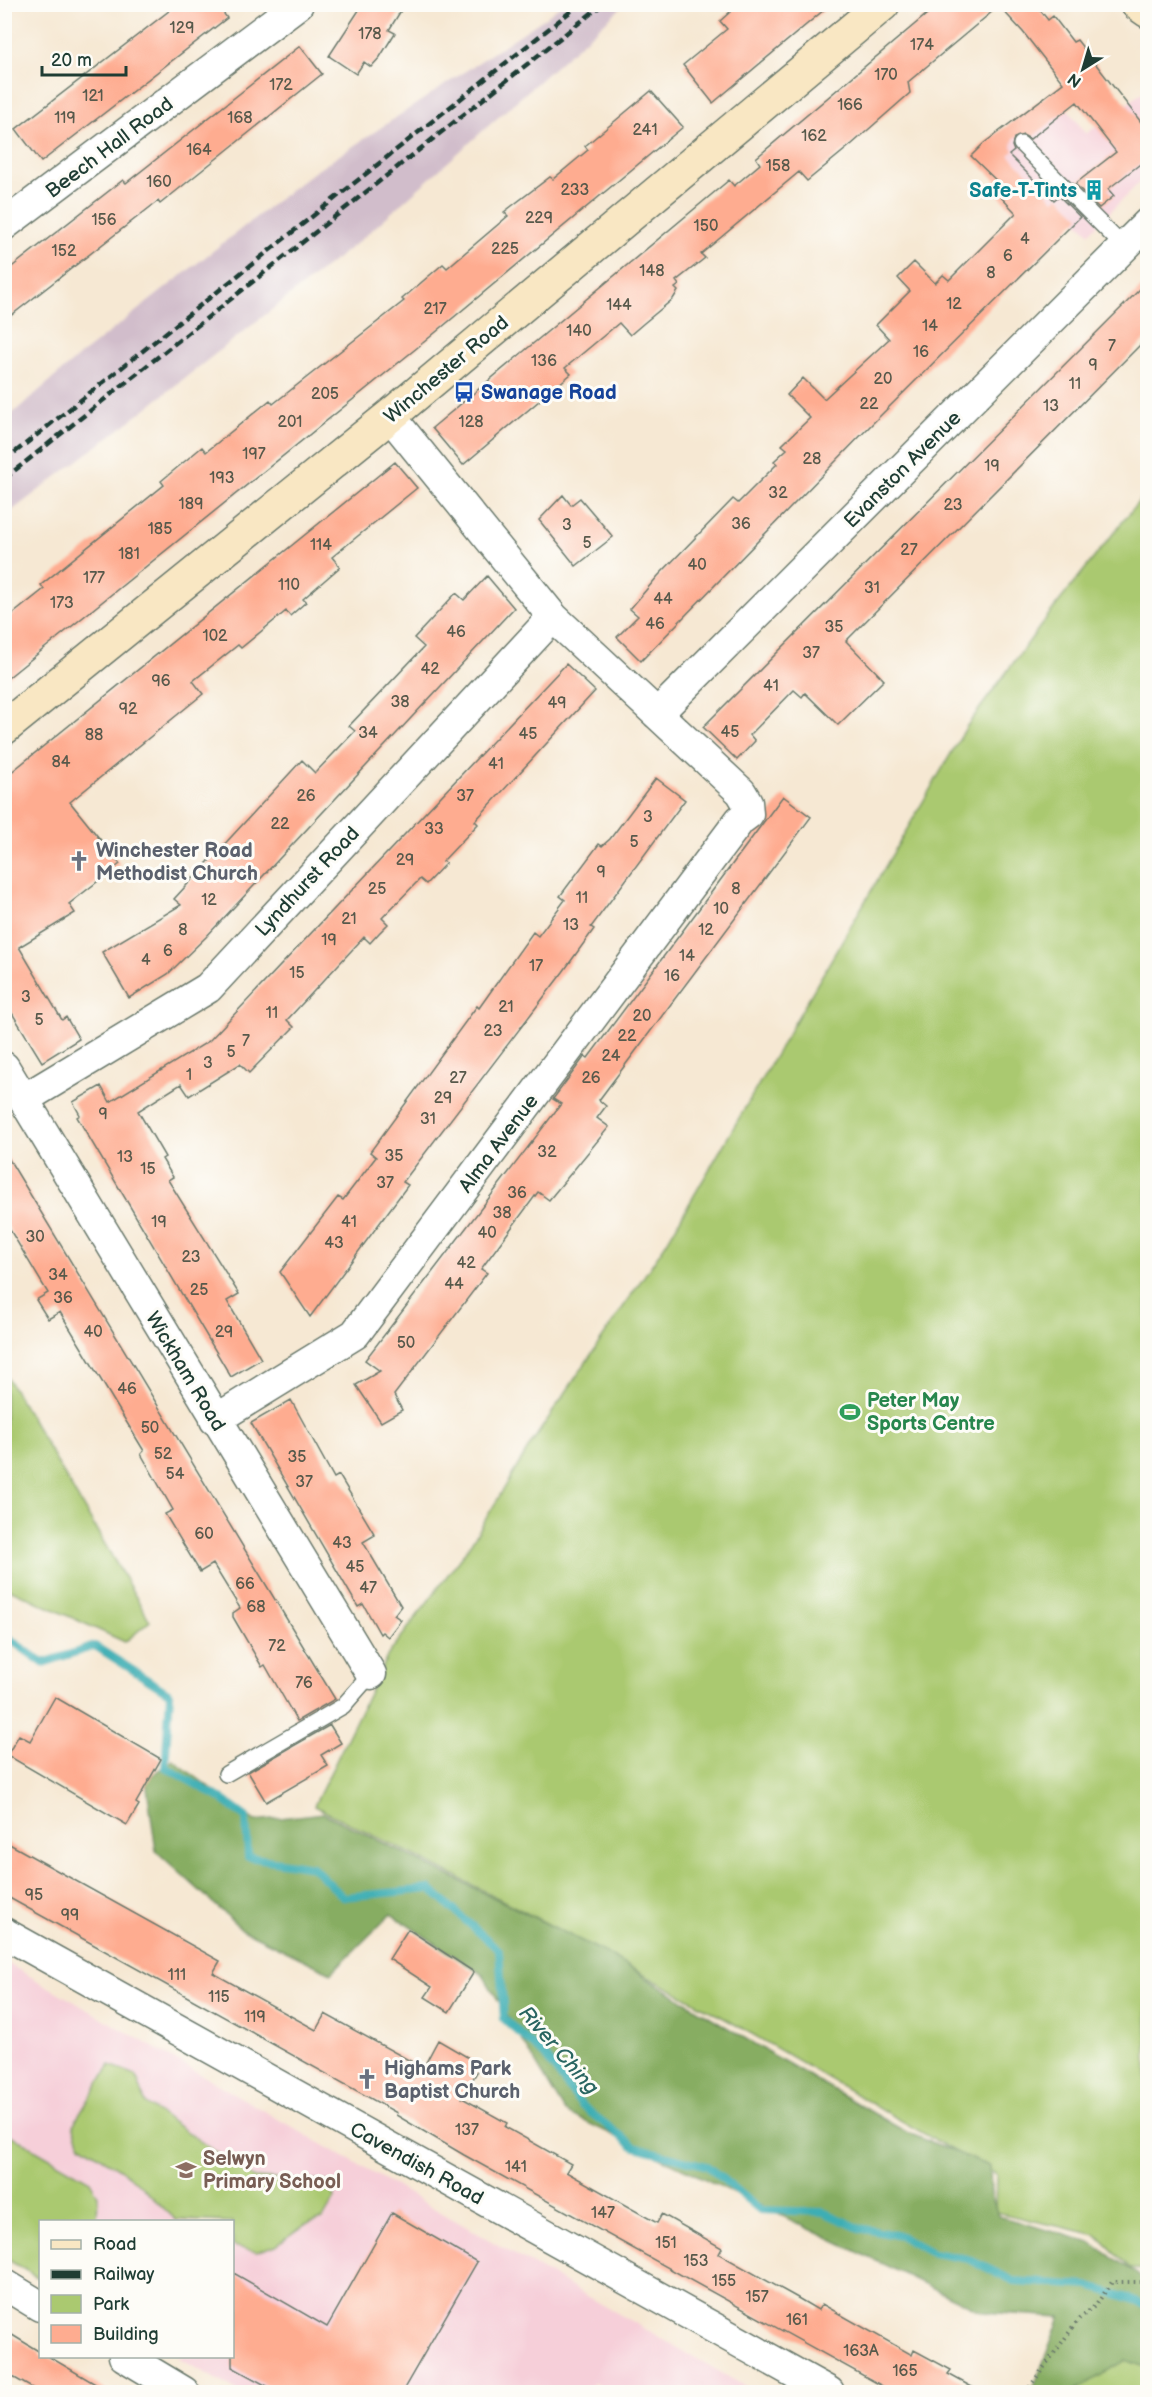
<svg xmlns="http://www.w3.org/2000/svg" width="1152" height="2397" viewBox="0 0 1152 2397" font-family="'Balsamiq Sans',sans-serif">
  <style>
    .built { fill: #f6cfd9 }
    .industrial { fill: #d1bdcb }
    .green { fill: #aac970; stroke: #648352; stroke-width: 1.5 }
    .forest { fill: #87ad62; stroke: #53754b; stroke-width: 1.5 }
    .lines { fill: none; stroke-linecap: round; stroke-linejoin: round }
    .stream { stroke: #3caeb4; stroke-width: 8 }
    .building { fill: #feac90 }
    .lane-casing { stroke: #6a796c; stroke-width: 18 }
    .street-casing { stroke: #6a796c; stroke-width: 33 }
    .secondary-casing { stroke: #6a796c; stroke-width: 36 }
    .path { stroke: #6a796c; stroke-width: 4; stroke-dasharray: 1.5 4.5; stroke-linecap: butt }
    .lane { stroke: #fff; stroke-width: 15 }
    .street { stroke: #fff; stroke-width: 30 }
    .secondary { stroke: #f9e7c3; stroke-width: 33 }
    .rail { stroke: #1f3d34; stroke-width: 4.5; stroke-dasharray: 9 4.5; stroke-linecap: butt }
    .labels { text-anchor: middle; stroke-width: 6; stroke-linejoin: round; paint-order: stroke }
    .number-label { font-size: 16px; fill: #57594b }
    .street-label { font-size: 20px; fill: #1f3d34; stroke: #fdfcf7 }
    .culture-label { font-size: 20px; font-weight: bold; fill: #0d838f; stroke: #fdfcf7; text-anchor: end }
    .transit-label { font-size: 20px; font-weight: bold; fill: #164399; stroke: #fdfcf7; text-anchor: start }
    .worship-label { font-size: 20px; font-weight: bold; fill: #5b616d; stroke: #fdfcf7; text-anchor: start }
    .leisure-label { font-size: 20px; font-weight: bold; fill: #27864d; stroke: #fdfcf7; text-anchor: start }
    .education-label { font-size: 20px; font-weight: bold; fill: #785e54; stroke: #fdfcf7; text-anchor: start }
    .water-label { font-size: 21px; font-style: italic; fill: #296561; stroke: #fdfcf7 }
  </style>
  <rect width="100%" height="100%" fill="#fdfcf7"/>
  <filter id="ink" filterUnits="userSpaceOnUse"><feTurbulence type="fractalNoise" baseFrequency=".0167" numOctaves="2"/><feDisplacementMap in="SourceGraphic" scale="12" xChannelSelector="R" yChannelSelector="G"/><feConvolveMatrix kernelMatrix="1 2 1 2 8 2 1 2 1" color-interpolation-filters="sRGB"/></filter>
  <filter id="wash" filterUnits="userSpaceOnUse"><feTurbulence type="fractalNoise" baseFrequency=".008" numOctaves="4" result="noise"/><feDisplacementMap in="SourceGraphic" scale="24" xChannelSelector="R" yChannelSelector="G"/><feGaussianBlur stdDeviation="1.35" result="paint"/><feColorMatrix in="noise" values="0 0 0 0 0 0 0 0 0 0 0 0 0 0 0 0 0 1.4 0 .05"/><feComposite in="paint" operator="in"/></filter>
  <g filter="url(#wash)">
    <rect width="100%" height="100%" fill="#f6e8d3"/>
    <path class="built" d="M 1147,89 L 1147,175 L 1089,233 L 989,139 L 1056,93 L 1086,134 Z
      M 5,1962 L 278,2119 L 755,2392 L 612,2392 L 594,2382 L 588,2392 L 239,2392 L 176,2357 L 232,2356 L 232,2222 L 40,2222 L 40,2279 L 5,2258 Z"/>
    <path class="industrial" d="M 561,5 L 624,5 L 364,237 L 139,414 L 5,516 L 5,420 L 78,357 L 307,177 L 545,18 Z"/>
    <path class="green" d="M 1147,491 L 1147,2270 L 1131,2269 L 1097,2235 L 995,2212 L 996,2174 C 897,2121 802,2061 704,2007 C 576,1937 446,1870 314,1806 L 388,1655 L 470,1545 L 531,1444 L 667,1242 L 967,726 L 1047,617 Z
      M 5,1374 L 150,1621 L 125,1642 L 7,1588 L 5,1582 Z
      M 110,2065 L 136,2075 L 146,2104 L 254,2178 L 330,2182 L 335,2198 L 323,2219 L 305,2225 L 276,2245 L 257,2252 L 233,2246 L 232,2222 L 176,2220 L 129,2175 L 80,2144 L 73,2125 Z
      M 5,2132 L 90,2181 L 98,2195 L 97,2221 L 40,2222 L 40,2279 L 5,2258 Z
      M 1131,2354 L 1147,2362 L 1147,2392 L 1067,2392 Z"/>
    <path class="forest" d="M 173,1760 L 255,1821 L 323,1813 L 606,1953 L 756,2045 L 906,2132 L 990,2166 L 991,2194 L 998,2216 L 1090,2242 L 1147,2281 L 1147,2368 L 1126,2360 L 1073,2392 L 1032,2392 L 1060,2317 L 983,2312 L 565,2112 L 483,1975 L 391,1914 L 331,1973 L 243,1930 L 156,1851 L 146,1780 Z"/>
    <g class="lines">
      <path class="stream" d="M 4,1635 L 43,1663 L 95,1646 L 170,1694 L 165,1767 L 220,1798 L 246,1817 L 248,1857 L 313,1867 L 343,1897 L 430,1889 L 499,1950 L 504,2019 L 545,2056 L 582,2106 L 635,2147 L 707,2166 L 760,2210 L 823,2212 L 859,2228 L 901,2236 L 933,2253 L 968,2259 L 1014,2281 L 1088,2286 L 1132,2299 L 1148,2307"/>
    </g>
    <g id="blocks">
      <path class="building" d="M 178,4 L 217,4 L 227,18 L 41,162 L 16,129 Z
        M 363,4 L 405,4 L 389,30 L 395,33 L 380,57 L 371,67 L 364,62 L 356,74 L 329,56 Z
        M 739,4 L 831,4 L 713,103 L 683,65 L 727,29 L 720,21 Z
        M 939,4 L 1035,4 L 1048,20 L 1053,16 L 1073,42 L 1077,40 L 1148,131 L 1148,158 L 1108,189 L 1114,196 L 1099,208 L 1075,184 L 1116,152 L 1077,102 L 1030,139 L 1023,135 L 1014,138 L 1012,146 L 1014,151 L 1009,155 L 1054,200 L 1059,196 L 1080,217 L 873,423 L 641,661 L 617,637 L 638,616 L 630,609 L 658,576 L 733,499 L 738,503 L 777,464 L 774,461 L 787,449 L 782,445 L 810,418 L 787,395 L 803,378 L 824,399 L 889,339 L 876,325 L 910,291 L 898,278 L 914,262 L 935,283 L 943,275 L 949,280 L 1016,213 L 996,192 L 1002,186 L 971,156 L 984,143 L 1063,83 L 1023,32 L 999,6 L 908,82 L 910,93 L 852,144 L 807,181 L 799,172 L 701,254 L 705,258 L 676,281 L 679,285 L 675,288 L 678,291 L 673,299 L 644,323 L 630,335 L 619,323 L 565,368 L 571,374 L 463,465 L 432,428 L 729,180 L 734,186 L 760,164 L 756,158 Z
        M 300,46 L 322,74 L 160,204 L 158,201 L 4,321 L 4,273 L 123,180 L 126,183 Z
        M 651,91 L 683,127 L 418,347 L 4,681 L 4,621 L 44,589 L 41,585 L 164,485 L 161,481 L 202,447 L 206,452 L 270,400 L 273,404 L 404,301 L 402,299 L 443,264 L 447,268 L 508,216 L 504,212 L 550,177 L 553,179 L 588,150 L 585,146 Z
        M 1148,281 L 1148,337 L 846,641 L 884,680 L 838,725 L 805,693 L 802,697 L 794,690 L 750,735 L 755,741 L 737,760 L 703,727 Z
        M 395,462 L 417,488 L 332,557 L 340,567 L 303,599 L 306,602 L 290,616 L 286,611 L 241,648 L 238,645 L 193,681 L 203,694 L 70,802 L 120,864 L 69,904 L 75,913 L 19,947 L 62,1020 L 66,1017 L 79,1039 L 42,1062 L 4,1000 L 4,778 Z
        M 563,495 L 571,505 L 580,498 L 613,537 L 576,566 L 539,520 Z
        M 487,576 L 514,608 L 206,937 L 168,974 L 129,998 L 102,952 L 181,905 L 174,899 L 302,760 L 315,773 L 355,731 L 349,726 L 424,647 L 414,638 L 456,593 L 464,600 Z
        M 566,664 L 595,691 L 475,821 L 478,824 L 443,861 L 446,863 L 426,884 L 420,879 L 382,918 L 388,924 L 379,933 L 370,943 L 364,937 L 287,1020 L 294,1027 L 249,1073 L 240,1064 L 189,1096 L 181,1084 L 138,1111 L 165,1157 L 162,1159 L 173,1177 L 168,1180 L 239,1294 L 227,1301 L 261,1359 L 231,1377 L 77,1117 L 80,1115 L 73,1102 L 101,1086 L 110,1102 L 209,1041 Z
        M 656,778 L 685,800 L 591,927 L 594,929 L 563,972 L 403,1182 L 408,1185 L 310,1317 L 280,1272 L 338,1197 L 343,1200 L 376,1157 L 370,1152 L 477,1006 L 479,1008 L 533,932 L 538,936 L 565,900 L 560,896 L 599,844 L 602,846 L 610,839 Z
        M 783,796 L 811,817 L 599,1100 L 606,1106 L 597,1118 L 609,1127 L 549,1200 L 538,1192 L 481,1269 L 487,1273 L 394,1395 L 402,1410 L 381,1422 L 356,1385 L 380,1371 L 365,1360 L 561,1104 L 553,1099 L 585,1056 L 588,1058 Z
        M 4,1151 L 335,1699 L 297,1721 L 265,1665 L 262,1667 L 233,1617 L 233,1613 L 240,1608 L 213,1564 L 200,1572 L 165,1514 L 173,1510 L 141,1454 L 144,1451 L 60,1312 L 48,1319 L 36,1300 L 48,1293 L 4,1220 Z
        M 291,1400 L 334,1478 L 339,1475 L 375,1535 L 363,1542 L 401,1606 L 394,1615 L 401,1620 L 388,1637 L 382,1632 L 380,1634 L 363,1604 L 358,1607 L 251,1423 Z
        M 55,1697 L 161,1759 L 136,1803 L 139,1805 L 127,1825 L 7,1755 L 19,1735 L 30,1741 Z
        M 330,1725 L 341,1743 L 321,1755 L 328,1766 L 266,1802 L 248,1772 Z
        M 4,1841 L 220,1961 L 213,1973 L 316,2030 L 325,2014 L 423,2068 L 438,2040 L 481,2065 L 462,2098 L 507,2123 L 505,2127 L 571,2164 L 566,2172 L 657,2223 L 662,2214 L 722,2248 L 719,2254 L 796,2297 L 818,2310 L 822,2304 L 912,2355 L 914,2350 L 951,2370 L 948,2374 L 981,2392 L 893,2392 L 464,2155 L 396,2115 L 397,2113 L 4,1895 Z
        M 408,1929 L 474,1972 L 449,2012 L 425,1997 L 432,1987 L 389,1959 Z
        M 392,2213 L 477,2262 L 402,2392 L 278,2392 L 232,2367 L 232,2272 L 327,2327 Z
        M 4,2330 L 40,2352 L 40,2356 L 48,2356 L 109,2392 L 39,2392 L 4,2372 Z"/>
    </g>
  </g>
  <g filter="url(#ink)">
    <use href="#blocks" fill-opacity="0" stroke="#6a796c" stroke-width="1.5"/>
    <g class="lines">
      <g class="lane-casing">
        <path id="lane" d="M 1021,144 L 1124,247
          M 226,1774 L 343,1706 L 371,1674"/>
      </g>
      <g class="street-casing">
        <path id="street" d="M 4,225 L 298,4
          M 657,714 L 1148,223
          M 4,1067 L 371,1674
          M 24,1099 L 208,988 L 553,617
          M 215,1420 L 355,1334 L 740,820 L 748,814 L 747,802 L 741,792 L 553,617 L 390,416
          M 4,1933 L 829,2392
          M 4,2284 L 40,2306
          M 124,2356 L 184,2392"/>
      </g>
      <g class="secondary-casing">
        <path id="secondary" d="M 1138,4 L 1148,11
          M 4,728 L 390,416 L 883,4"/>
      </g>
      <path class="path" d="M 1026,2392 L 1079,2319 L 1096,2305 L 1112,2282 L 1148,2282"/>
      <use href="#lane" class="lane"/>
      <use href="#street" class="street"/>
      <use href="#secondary" class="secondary"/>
      <path class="rail" d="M 4,461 L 580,4
        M 4,479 L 603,4"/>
    </g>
  </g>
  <defs>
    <g id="building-bare" transform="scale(1.62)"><path d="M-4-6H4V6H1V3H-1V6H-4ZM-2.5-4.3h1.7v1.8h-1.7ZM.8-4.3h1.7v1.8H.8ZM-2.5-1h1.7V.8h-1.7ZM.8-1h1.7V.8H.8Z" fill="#0f9aa8" stroke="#fdfcf7" stroke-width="2.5" paint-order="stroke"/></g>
    <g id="bus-bare" transform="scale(1.62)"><path d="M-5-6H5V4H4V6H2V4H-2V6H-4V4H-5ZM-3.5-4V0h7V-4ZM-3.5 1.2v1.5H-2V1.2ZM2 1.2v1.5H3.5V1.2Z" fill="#1a4fb4" stroke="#fdfcf7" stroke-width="2.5" paint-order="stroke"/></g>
    <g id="church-bare" transform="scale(1.62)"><path d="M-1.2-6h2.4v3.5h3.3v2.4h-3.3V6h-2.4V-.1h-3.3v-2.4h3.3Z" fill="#6b7280" stroke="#fdfcf7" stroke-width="2.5" paint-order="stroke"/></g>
    <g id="stadium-bare" transform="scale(1.62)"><path d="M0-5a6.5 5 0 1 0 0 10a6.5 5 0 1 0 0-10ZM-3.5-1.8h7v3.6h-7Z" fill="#2e9e5b" stroke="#fdfcf7" stroke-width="2.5" paint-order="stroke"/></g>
    <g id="school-bare" transform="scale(1.62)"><path d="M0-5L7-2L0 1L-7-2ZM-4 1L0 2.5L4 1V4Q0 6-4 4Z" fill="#8d6e63" stroke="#fdfcf7" stroke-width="2.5" paint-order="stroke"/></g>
  </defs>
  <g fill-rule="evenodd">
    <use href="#building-bare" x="1094" y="190"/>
    <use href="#bus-bare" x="464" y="392"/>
    <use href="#church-bare" x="79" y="861"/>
    <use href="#stadium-bare" x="850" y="1412"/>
    <use href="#church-bare" x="367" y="2079"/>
    <use href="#school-bare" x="186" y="2170"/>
  </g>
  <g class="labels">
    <g class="number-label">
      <text x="182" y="33">129</text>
      <text x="370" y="39">178</text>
      <text x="922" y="50">174</text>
      <text x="886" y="80">170</text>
      <text x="281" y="90">172</text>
      <text x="93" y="101">121</text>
      <text x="850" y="110">166</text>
      <text x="65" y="123">119</text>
      <text x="240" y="123">168</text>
      <text x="645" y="135">241</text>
      <text x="814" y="141">162</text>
      <text x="199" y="155">164</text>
      <text x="778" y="171">158</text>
      <text x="159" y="187">160</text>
      <text x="575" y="195">233</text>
      <text x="539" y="223">229</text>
      <text x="104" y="225">156</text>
      <text x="706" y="231">150</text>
      <text x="1025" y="244">4</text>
      <text x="505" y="254">225</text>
      <text x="64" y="256">152</text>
      <text x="1008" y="261">6</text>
      <text x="652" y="276">148</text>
      <text x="991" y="278">8</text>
      <text x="954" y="309">12</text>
      <text x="619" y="310">144</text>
      <text x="435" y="314">217</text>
      <text x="930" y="331">14</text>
      <text x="579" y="336">140</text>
      <text x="1112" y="351">7</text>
      <text x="921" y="357">16</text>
      <text x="544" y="366">136</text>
      <text x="1093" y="370">9</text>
      <text x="883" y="384">20</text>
      <text x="1075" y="389">11</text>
      <text x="325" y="399">205</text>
      <text x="869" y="409">22</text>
      <text x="1051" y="411">13</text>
      <text x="290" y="427">201</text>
      <text x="471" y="427">128</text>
      <text x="254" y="459">197</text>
      <text x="812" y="464">28</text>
      <text x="992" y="471">19</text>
      <text x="222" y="483">193</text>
      <text x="778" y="498">32</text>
      <text x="191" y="509">189</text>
      <text x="953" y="510">23</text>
      <text x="741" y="529">36</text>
      <text x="567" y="530">3</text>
      <text x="160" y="534">185</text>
      <text x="587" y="548">5</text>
      <text x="321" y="550">114</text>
      <text x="909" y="555">27</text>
      <text x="129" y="559">181</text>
      <text x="697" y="570">40</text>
      <text x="94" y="583">177</text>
      <text x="289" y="590">110</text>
      <text x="872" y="593">31</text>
      <text x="663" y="604">44</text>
      <text x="62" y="608">173</text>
      <text x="655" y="629">46</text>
      <text x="834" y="632">35</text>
      <text x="456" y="637">46</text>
      <text x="215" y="641">102</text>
      <text x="811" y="658">37</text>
      <text x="430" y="674">42</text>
      <text x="161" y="686">96</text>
      <text x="771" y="691">41</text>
      <text x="400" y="707">38</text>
      <text x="557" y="708">49</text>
      <text x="128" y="714">92</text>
      <text x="730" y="737">45</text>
      <text x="368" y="738">34</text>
      <text x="528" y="739">45</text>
      <text x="94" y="740">88</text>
      <text x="61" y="767">84</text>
      <text x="496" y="769">41</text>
      <text x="306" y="801">26</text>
      <text x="465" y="801">37</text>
      <text x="648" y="822">3</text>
      <text x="280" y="829">22</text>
      <text x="434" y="834">33</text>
      <text x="634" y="847">5</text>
      <text x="405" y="865">29</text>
      <text x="601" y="877">9</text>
      <text x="377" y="894">25</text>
      <text x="736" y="894">8</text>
      <text x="582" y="903">11</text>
      <text x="209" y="905">12</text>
      <text x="721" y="914">10</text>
      <text x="349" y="924">21</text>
      <text x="571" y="930">13</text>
      <text x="183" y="935">8</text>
      <text x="706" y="935">12</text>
      <text x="329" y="945">19</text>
      <text x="168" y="956">6</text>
      <text x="687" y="961">14</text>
      <text x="146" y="965">4</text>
      <text x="536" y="971">17</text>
      <text x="297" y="978">15</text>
      <text x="672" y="981">16</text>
      <text x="26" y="1002">3</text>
      <text x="506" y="1012">21</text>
      <text x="272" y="1018">11</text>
      <text x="642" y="1021">20</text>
      <text x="39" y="1025">5</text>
      <text x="493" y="1036">23</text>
      <text x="627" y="1041">22</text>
      <text x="246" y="1046">7</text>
      <text x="231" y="1057">5</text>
      <text x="611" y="1061">24</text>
      <text x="208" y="1068">3</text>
      <text x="189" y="1080">1</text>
      <text x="458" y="1083">27</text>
      <text x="591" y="1083">26</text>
      <text x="443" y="1103">29</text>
      <text x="103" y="1119">9</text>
      <text x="428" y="1124">31</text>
      <text x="547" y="1157">32</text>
      <text x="394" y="1161">35</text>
      <text x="125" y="1162">13</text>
      <text x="148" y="1174">15</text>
      <text x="385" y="1188">37</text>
      <text x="517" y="1198">36</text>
      <text x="502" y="1218">38</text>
      <text x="159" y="1227">19</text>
      <text x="349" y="1227">41</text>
      <text x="487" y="1238">40</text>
      <text x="35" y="1242">30</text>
      <text x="334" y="1248">43</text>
      <text x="191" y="1262">23</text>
      <text x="466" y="1268">42</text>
      <text x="58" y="1280">34</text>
      <text x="454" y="1289">44</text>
      <text x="199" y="1295">25</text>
      <text x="63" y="1303">36</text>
      <text x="93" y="1337">40</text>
      <text x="224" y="1337">29</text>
      <text x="406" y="1348">50</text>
      <text x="127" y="1394">46</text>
      <text x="150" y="1433">50</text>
      <text x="163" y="1459">52</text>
      <text x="297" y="1462">35</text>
      <text x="175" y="1479">54</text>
      <text x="304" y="1487">37</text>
      <text x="204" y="1539">60</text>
      <text x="342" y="1548">43</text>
      <text x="355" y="1572">45</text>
      <text x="245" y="1589">66</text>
      <text x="368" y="1593">47</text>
      <text x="256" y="1612">68</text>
      <text x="277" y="1651">72</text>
      <text x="304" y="1688">76</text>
      <text x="34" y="1900">95</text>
      <text x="70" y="1920">99</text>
      <text x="177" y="1980">111</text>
      <text x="219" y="2002">115</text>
      <text x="255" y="2022">119</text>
      <text x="467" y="2135">137</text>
      <text x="516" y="2172">141</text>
      <text x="603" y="2218">147</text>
      <text x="666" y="2248">151</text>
      <text x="696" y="2266">153</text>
      <text x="724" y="2286">155</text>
      <text x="757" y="2302">157</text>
      <text x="797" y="2325">161</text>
      <text x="861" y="2356">163A</text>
      <text x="905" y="2376">165</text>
    </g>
    <g class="street-label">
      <text transform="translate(109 147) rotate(-37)" y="7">Beech Hall Road</text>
      <text transform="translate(446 369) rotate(-40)" y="7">Winchester Road</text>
      <text transform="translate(902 469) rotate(-45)" y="7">Evanston Avenue</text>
      <text transform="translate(307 881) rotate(-47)" y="7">Lyndhurst Road</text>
      <text transform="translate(498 1143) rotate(-53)" y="7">Alma Avenue</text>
      <text transform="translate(186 1371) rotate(59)" y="7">Wickham Road</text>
      <text transform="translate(417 2163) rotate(29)" y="7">Cavendish Road</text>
    </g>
    <g class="culture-label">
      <text x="1077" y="197">Safe-T-Tints</text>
    </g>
    <g class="transit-label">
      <text x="481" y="399">Swanage Road</text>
    </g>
    <g class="worship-label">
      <text x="96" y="857">Winchester Road<tspan x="96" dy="23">Methodist Church</tspan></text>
      <text x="384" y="2075">Highams Park<tspan x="384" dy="23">Baptist Church</tspan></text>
    </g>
    <g class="leisure-label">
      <text x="867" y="1407">Peter May<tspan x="867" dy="23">Sports Centre</tspan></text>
    </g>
    <g class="education-label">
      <text x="203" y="2165">Selwyn<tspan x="203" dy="23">Primary School</tspan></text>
    </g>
    <g class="water-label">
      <text transform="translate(559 2050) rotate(49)" y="7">River Ching</text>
    </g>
  </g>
  <rect width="1152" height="2397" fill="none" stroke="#fdfcf7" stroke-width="24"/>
  <rect x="39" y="2220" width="195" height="138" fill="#fdfcf7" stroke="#a4b0a9" stroke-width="1.5"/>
  <rect x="51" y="2240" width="30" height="9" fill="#f9e7c3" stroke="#a4b0a9" stroke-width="1.5"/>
  <text x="93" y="2250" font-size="18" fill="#1f3d34">Road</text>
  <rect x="51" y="2270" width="30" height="9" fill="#1f3d34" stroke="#a4b0a9" stroke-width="1.5"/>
  <text x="93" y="2280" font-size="18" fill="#1f3d34">Railway</text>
  <rect x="51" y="2295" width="30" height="18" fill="#aac970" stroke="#a4b0a9" stroke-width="1.5"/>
  <text x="93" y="2310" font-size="18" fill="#1f3d34">Park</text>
  <rect x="51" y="2325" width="30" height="18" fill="#feac90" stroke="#a4b0a9" stroke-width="1.5"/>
  <text x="93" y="2340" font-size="18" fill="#1f3d34">Building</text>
  <g transform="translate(1083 69) rotate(217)" stroke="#fdfcf7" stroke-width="4.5" paint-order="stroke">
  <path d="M0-4.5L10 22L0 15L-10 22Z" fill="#1f3d34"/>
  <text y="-9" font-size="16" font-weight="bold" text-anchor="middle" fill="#1f3d34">N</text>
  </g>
  <path d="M42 66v9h84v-9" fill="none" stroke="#1f3d34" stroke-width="3"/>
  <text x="51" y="66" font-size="18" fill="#1f3d34" stroke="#fdfcf7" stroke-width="4.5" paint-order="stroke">20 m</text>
</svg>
